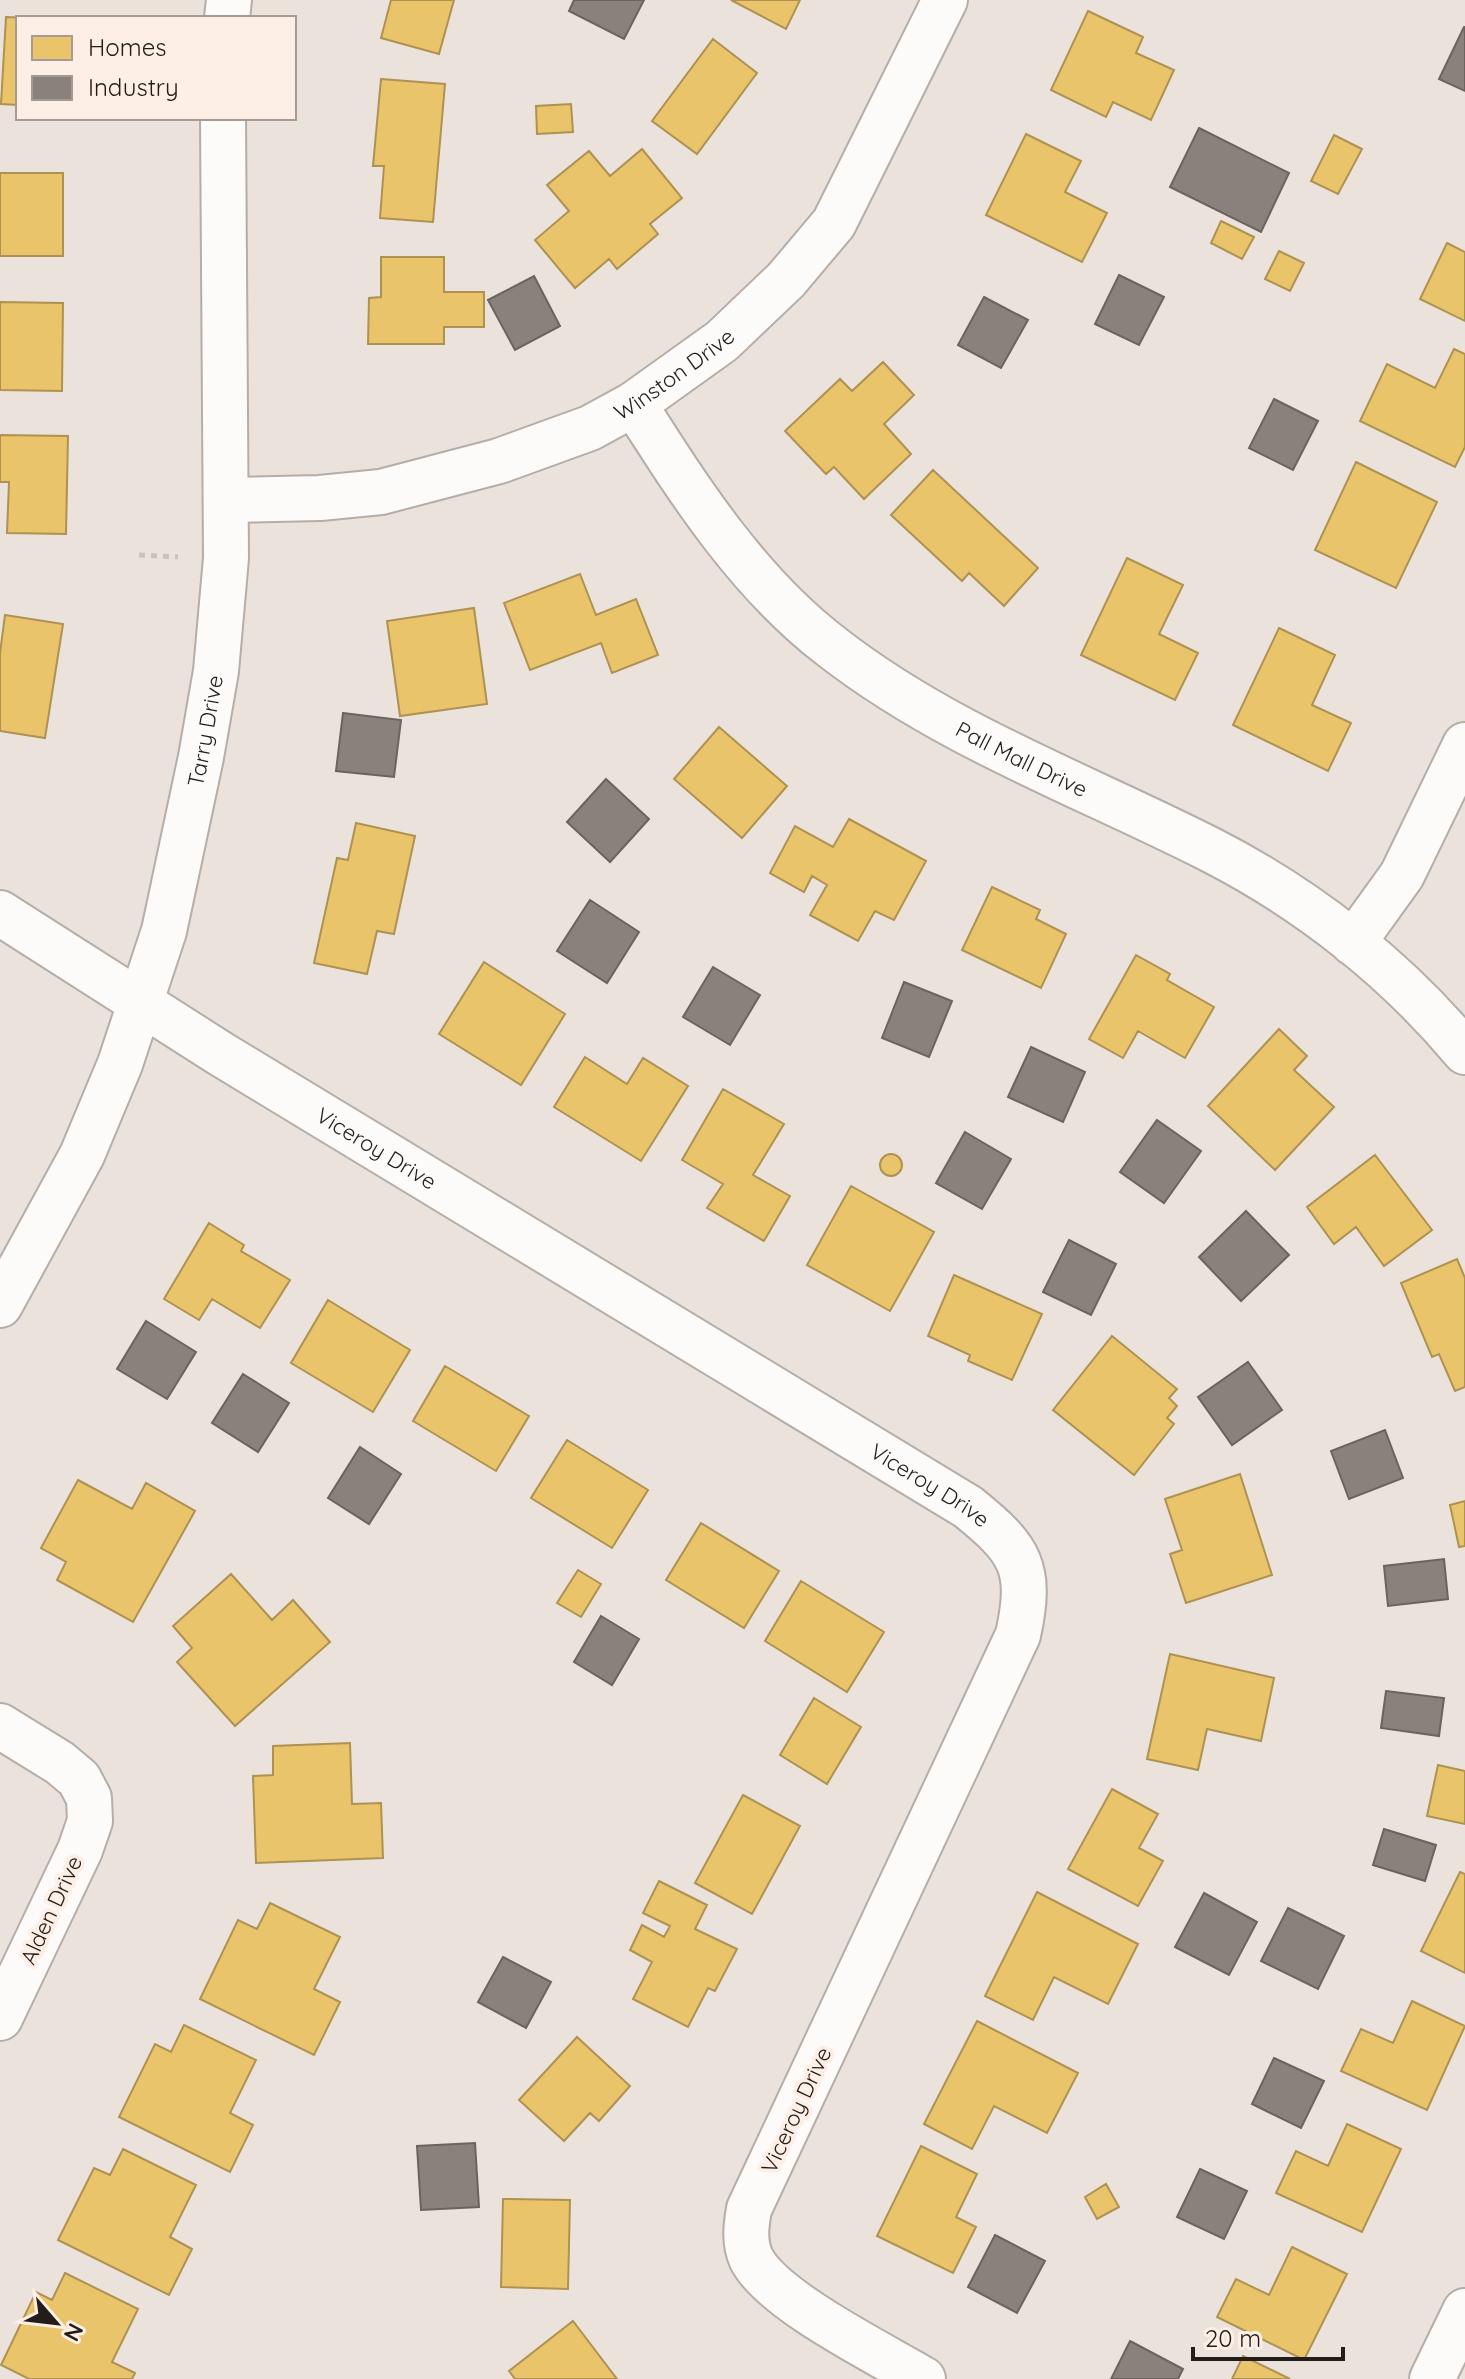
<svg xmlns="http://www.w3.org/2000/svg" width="1465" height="2379" viewBox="0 0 1465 2379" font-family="Quicksand,sans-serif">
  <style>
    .homes { fill: #e9c46a; stroke: #ae9252; stroke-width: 2 }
    .industry { fill: #8a817c; stroke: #6b635e; stroke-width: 2 }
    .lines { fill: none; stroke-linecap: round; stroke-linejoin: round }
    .street-casing { stroke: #b5ada8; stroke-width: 48 }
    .path { stroke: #c8c4c1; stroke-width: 5; stroke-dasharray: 6 6; stroke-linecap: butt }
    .street { stroke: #fcfbfa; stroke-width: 44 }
    .labels { text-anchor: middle; stroke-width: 8; stroke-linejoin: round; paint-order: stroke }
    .street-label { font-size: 22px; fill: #231d19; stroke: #fdefe5 }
  </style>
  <rect width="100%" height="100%" fill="#ece2dc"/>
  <path class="homes" d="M 391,0 L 454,0 L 439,54 L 381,38 Z
    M 731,0 L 800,0 L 786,29 Z
    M 1088,11 L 1143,37 L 1136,53 L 1174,70 L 1151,120 L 1113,102 L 1106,117 L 1051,90 Z
    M 6,17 L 29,18 L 18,18 L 18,105 L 1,104 Z
    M 713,39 L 757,73 L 697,154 L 652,121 Z
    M 381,79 L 445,84 L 433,222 L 380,218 L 384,166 L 373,166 Z
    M 571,104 L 573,132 L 537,134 L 536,106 Z
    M 1026,134 L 1081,161 L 1065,192 L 1107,213 L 1082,262 L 986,215 Z
    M 1334,135 L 1362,149 L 1338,194 L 1311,181 Z
    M 642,149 L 682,198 L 650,224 L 658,234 L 617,269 L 609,259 L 575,288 L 535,240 L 569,211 L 547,185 L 589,151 L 610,176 Z
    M 0,173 L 63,173 L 63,256 L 0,256 Z
    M 1221,221 L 1254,237 L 1242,259 L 1211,243 Z
    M 1447,243 L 1465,252 L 1465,321 L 1420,299 Z
    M 1279,251 L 1304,263 L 1290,291 L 1265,279 Z
    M 381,257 L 444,257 L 444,292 L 484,292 L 484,327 L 444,327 L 444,344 L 368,344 L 369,298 L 381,297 Z
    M 0,302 L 63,303 L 62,391 L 0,390 Z
    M 1454,349 L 1465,354 L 1465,447 L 1455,467 L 1360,421 L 1387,364 L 1435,388 Z
    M 883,362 L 914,395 L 884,424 L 911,454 L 864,499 L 834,467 L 826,474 L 785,431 L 840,379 L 852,391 Z
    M 0,435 L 68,436 L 66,534 L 7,533 L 9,482 L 0,482 Z
    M 1356,462 L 1437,502 L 1396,588 L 1315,550 Z
    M 933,470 L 1038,568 L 1004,606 L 969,573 L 962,581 L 891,515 Z
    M 1127,558 L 1183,585 L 1159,634 L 1198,653 L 1175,700 L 1081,655 Z
    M 580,574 L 596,615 L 636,599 L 658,655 L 612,673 L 601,643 L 530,670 L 504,603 Z
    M 474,608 L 487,704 L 400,716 L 387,621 Z
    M 5,615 L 63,624 L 45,738 L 0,731 L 0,653 Z
    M 1279,628 L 1335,655 L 1312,705 L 1351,723 L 1328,771 L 1233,725 Z
    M 719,727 L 787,786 L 742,838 L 674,779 Z
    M 849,819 L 926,861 L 894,920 L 875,911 L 858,941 L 810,915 L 827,885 L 812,876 L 804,892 L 770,873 L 795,826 L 833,847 Z
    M 356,823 L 415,836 L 394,934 L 377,931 L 367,974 L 314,963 L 337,858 L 348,860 Z
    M 992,887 L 1040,910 L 1036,919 L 1066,934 L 1041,988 L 962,950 Z
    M 1136,955 L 1170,974 L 1167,980 L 1214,1007 L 1185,1058 L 1138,1031 L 1123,1058 L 1089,1039 Z
    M 484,962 L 565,1014 L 521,1085 L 439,1034 Z
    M 1279,1029 L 1307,1056 L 1294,1070 L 1334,1107 L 1275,1170 L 1208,1106 Z
    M 585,1057 L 627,1084 L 643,1058 L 688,1086 L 641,1161 L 554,1107 Z
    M 723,1089 L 784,1124 L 753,1175 L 790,1196 L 764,1241 L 707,1208 L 723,1184 L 682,1160 Z
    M880 1165a11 11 0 1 1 22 0a11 11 0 1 1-22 0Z
    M 1375,1155 L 1432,1230 L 1384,1266 L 1356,1227 L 1334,1244 L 1307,1207 Z
    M 851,1186 L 934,1232 L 890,1311 L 807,1265 Z
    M 209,1223 L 244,1245 L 241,1251 L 290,1280 L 260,1328 L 212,1299 L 199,1320 L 164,1299 Z
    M 1457,1259 L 1465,1278 L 1465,1387 L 1455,1391 L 1439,1354 L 1432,1357 L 1401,1283 Z
    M 954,1275 L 1042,1314 L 1012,1380 L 968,1361 L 970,1355 L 928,1336 Z
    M 328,1300 L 410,1350 L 373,1412 L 291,1363 Z
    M 1112,1336 L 1177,1389 L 1169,1398 L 1177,1406 L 1167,1418 L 1174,1424 L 1134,1475 L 1053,1410 Z
    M 445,1366 L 529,1416 L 496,1471 L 413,1421 Z
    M 567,1440 L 648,1490 L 612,1548 L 531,1498 Z
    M 1240,1474 L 1272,1575 L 1186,1603 L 1170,1554 L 1182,1550 L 1165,1499 Z
    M 78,1480 L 132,1509 L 146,1483 L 195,1511 L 133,1622 L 57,1580 L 66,1562 L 41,1548 Z
    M 1465,1501 L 1465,1546 L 1459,1547 L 1450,1505 Z
    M 701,1523 L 779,1571 L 744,1628 L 666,1580 Z
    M 578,1570 L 601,1584 L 581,1617 L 557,1603 Z
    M 231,1574 L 272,1620 L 293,1600 L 330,1642 L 235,1726 L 177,1662 L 192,1648 L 173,1626 Z
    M 801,1581 L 884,1632 L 847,1692 L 765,1641 Z
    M 1170,1654 L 1274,1678 L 1261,1741 L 1207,1729 L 1198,1770 L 1147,1759 Z
    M 814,1698 L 861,1727 L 827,1784 L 780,1755 Z
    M 350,1743 L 352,1804 L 381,1803 L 383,1858 L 256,1863 L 253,1776 L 273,1775 L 273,1746 Z
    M 1438,1765 L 1465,1771 L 1465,1824 L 1427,1816 Z
    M 1112,1789 L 1158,1814 L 1139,1848 L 1163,1861 L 1138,1906 L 1068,1869 Z
    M 743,1795 L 800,1826 L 752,1914 L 695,1883 Z
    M 1460,1872 L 1465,1874 L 1465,1973 L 1421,1951 Z
    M 659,1881 L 707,1905 L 695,1929 L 737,1949 L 715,1991 L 708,1988 L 688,2027 L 633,1999 L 652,1962 L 630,1950 L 642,1925 L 664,1937 L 670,1926 L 643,1913 Z
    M 1037,1892 L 1138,1944 L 1108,2004 L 1054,1977 L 1033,2020 L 985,1996 Z
    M 270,1903 L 340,1937 L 314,1989 L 340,2002 L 314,2055 L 200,1999 L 238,1920 L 257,1929 Z
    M 1412,2001 L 1465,2026 L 1427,2110 L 1341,2071 L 1361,2029 L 1393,2043 Z
    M 977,2021 L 1078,2073 L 1047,2133 L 994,2106 L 972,2149 L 924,2124 Z
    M 184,2025 L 256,2060 L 230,2113 L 253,2125 L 230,2172 L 119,2117 L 155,2044 L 171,2052 Z
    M 577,2037 L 630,2086 L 599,2121 L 590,2113 L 564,2141 L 519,2100 Z
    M 1347,2124 L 1401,2149 L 1362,2232 L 1276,2193 L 1296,2151 L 1328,2166 Z
    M 921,2146 L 977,2174 L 956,2217 L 976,2227 L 953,2273 L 877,2236 Z
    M 123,2149 L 196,2185 L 170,2237 L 192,2249 L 169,2295 L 58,2240 L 94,2168 L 110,2175 Z
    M 1106,2184 L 1119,2207 L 1097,2219 L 1085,2197 Z
    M 503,2199 L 570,2200 L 568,2289 L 501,2287 Z
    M 1292,2247 L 1347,2274 L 1304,2360 L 1217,2317 L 1236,2279 L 1269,2295 Z
    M 65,2273 L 138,2309 L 112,2362 L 135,2373 L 132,2379 L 29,2379 L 1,2365 L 36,2292 L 52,2300 Z
    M 573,2321 L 617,2379 L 515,2379 L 509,2371 Z
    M 1243,2356 L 1290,2379 L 1232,2379 Z"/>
  <path class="industry" d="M 574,0 L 644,0 L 624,39 L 569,11 Z
    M 1464,27 L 1465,27 L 1465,91 L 1439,79 Z
    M 1199,128 L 1289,173 L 1261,232 L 1170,187 Z
    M 1119,275 L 1164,297 L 1139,345 L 1095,324 Z
    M 534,276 L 560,326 L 515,350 L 488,300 Z
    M 984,297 L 1028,320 L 1001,368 L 958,345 Z
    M 1274,399 L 1318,421 L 1293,470 L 1249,448 Z
    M 343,713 L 401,720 L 394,777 L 336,771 Z
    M 606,779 L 649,819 L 610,862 L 567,822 Z
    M 590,900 L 639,932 L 607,983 L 557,951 Z
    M 713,967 L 760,995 L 730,1045 L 683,1017 Z
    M 904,982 L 952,1001 L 929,1057 L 882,1038 Z
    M 1031,1047 L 1085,1072 L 1063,1122 L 1008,1097 Z
    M 1157,1120 L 1201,1151 L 1164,1203 L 1120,1172 Z
    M 965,1132 L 1011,1159 L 982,1209 L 936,1183 Z
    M 1246,1211 L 1289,1255 L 1241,1301 L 1199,1257 Z
    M 1069,1240 L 1116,1264 L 1091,1315 L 1043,1292 Z
    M 146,1321 L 196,1352 L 167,1399 L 117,1369 Z
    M 1248,1362 L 1282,1410 L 1232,1445 L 1198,1397 Z
    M 243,1374 L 289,1403 L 258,1452 L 212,1423 Z
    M 1385,1430 L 1403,1478 L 1349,1499 L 1331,1451 Z
    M 360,1447 L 401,1474 L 369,1524 L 328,1498 Z
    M 1444,1559 L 1448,1599 L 1388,1606 L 1384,1566 Z
    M 601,1616 L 639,1639 L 612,1685 L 574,1662 Z
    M 1386,1691 L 1444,1698 L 1439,1736 L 1381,1728 Z
    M 1384,1829 L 1436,1845 L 1425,1881 L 1373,1865 Z
    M 1204,1893 L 1257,1922 L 1229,1975 L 1175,1947 Z
    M 1288,1908 L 1344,1936 L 1318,1989 L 1261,1961 Z
    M 503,1957 L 551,1982 L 526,2028 L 478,2002 Z
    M 1274,2058 L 1324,2081 L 1301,2128 L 1252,2104 Z
    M 475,2143 L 479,2207 L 421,2210 L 417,2146 Z
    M 1200,2169 L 1247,2191 L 1224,2239 L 1177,2217 Z
    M 995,2235 L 1045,2261 L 1017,2313 L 968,2287 Z
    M 1130,2341 L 1183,2369 L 1178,2379 L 1111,2379 Z"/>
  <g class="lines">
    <g class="street-casing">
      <g id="street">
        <path d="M 227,18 L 229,0"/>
        <path id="s1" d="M 634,404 C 690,492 748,583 832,647 C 945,735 1083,785 1211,850 C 1307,899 1396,969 1465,1052"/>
        <path id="s2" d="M 228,500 L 320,498 L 381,492 L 499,461 L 590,428 L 634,404 L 722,341 L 786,280 L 834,223 L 945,0"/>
        <path id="s3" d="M 0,913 L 221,1054 L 968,1507 C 1020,1549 1033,1567 1018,1635 L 749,2209 C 746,2226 744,2242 751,2258 C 771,2300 881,2354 923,2379"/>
        <path d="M 1353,943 L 1402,875 L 1465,745"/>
        <path id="s4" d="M 0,1305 L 82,1155 L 120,1064 L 164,931 L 201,757 L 216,671 L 226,558 L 223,118"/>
        <path d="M 0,1726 L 60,1763 L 79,1779 L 89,1798 L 90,1821 L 80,1850 L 0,2018"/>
        <path d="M 1432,2379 L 1465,2311"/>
      </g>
    </g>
    <path class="path" d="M 139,555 L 178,557"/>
    <use href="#street" class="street"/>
  </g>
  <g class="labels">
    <g class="street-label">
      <text dy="8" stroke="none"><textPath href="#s2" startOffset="472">Winston Drive</textPath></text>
      <text dy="8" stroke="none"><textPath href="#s4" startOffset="614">Tarry Drive</textPath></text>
      <text dy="8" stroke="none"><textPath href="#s1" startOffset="536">Pall Mall Drive</textPath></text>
      <text dy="8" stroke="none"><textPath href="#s3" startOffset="444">Viceroy Drive</textPath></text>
      <text dy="8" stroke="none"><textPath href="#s3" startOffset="1092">Viceroy Drive</textPath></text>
      <text transform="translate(51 1910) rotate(-65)" y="8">Alden Drive</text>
      <text transform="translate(796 2110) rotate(-65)" y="8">Viceroy Drive</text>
    </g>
  </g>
  <rect x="16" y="16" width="280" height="104" fill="#fdefe5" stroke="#a69b93" stroke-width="2"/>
  <rect x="32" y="36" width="40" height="24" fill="#e9c46a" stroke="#a69b93" stroke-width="2"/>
  <text x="88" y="56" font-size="24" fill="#231d19">Homes</text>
  <rect x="32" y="76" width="40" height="24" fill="#8a817c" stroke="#a69b93" stroke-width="2"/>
  <text x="88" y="96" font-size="24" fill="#231d19">Industry</text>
  <g transform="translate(56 2323) rotate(118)" stroke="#fdefe5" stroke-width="6" paint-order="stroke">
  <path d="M0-6L14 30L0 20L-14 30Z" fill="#231d19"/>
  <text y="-12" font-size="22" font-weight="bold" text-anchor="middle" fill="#231d19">N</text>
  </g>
  <path d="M1193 2347v12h150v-12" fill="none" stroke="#231d19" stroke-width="4"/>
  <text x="1205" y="2347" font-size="24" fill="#231d19" stroke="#fdefe5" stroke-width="6" paint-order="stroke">20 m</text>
</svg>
